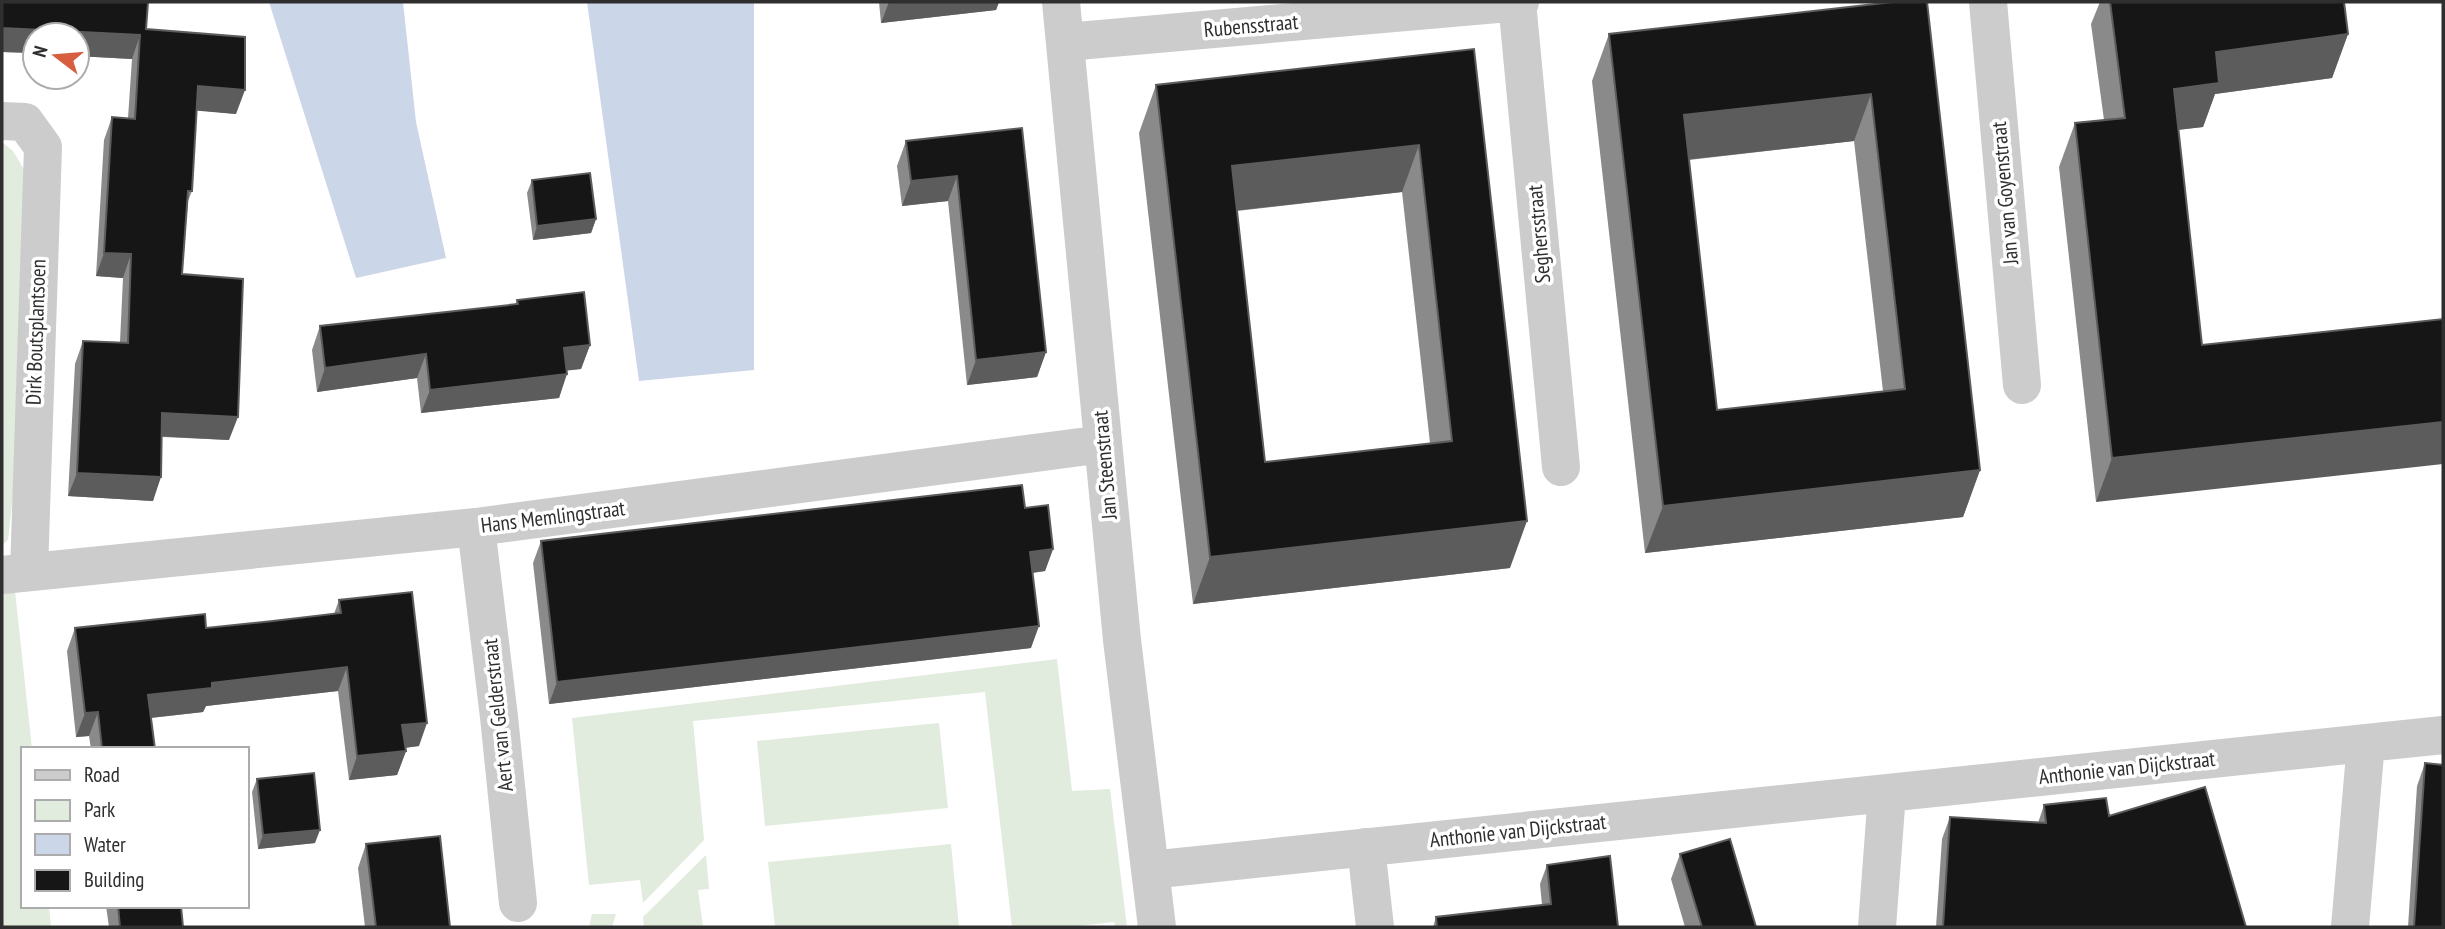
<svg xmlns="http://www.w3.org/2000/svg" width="2445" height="929" viewBox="0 0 2445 929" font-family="'PT Sans Narrow',sans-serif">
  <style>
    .green { fill: #e1ebde }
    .water { fill: #ccd6e9 }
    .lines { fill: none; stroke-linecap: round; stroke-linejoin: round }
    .minor { stroke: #ccc; stroke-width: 38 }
    .wall { fill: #8a8a8a; fill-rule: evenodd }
    .shaded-wall { fill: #5c5c5c }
    .building { fill: #161616; stroke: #5c5c5c; stroke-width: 2; fill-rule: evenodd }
    .labels { text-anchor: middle; stroke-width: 7; stroke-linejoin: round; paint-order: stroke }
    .street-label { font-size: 21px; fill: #2f2f2f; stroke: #fff }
  </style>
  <rect width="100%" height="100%" fill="#fff"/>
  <path class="green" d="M 2,142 L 13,151 L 25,171 L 15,478 L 8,540 L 2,545 Z
    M 15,591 L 32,749 L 23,749 L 23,906 L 49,906 L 51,927 L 2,927 L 2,593 Z
    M 1057,659 L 1072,791 L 1110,789 L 1127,927 L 1115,927 L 1114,922 L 1070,927 L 1012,927 L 985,692 L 693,721 L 704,840 L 643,903 L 640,880 L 589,885 L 572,718 Z
    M 939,723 L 948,808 L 765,826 L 757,741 Z
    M 951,844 L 959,927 L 775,927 L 768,862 Z
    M 706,855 L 709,889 L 698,890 L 703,927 L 644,927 L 643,917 Z
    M 592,914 L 616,914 L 612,927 L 589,927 Z"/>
  <path class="water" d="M 269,2 L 403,2 L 416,122 L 446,258 L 356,278 Z
    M 587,2 L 754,2 L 754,370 L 639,381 Z"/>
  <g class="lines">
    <path class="minor" d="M 1061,2 L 1122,640 L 1157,927
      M 1517,2 L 1561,467
      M 1988,2 L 2022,385
      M 1066,42 L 1520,2
      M 2,121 L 25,122 L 43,147 L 29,572
      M 476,527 L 499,717 L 518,903
      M 2,575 L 476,527 L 1103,444
      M 1366,847 L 1375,927
      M 1150,870 L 2443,735
      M 1877,927 L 1887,793
      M 2350,927 L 2366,743"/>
  </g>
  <path class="wall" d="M 2,2 L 146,29 L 236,114 L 196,110 L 192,191 L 188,201 L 182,274 L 229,440 L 162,437 L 153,501 L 68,496 L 75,364 L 83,341 L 120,342 L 123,278 L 96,276 L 104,140 L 112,117 L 128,118 L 132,59 L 77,56 L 77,35 L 35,53 L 2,52 Z
    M 879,2 L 999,2 L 996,10 L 881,23 Z
    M 1893,2 L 1980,470 L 1963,517 L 1645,553 L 1592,81 L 1609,34 ZM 1854,141 L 1883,391 L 1717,410 L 1689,160 Z
    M 2100,2 L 2344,2 L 2348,34 L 2332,78 L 2215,94 L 2203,127 L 2178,130 L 2202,345 L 2096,502 L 2059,167 L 2075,123 L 2104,120 L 2091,24 Z
    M 1474,49 L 1510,568 L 1193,604 L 1139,133 L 1156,85 ZM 1402,192 L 1430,443 L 1265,462 L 1237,211 Z
    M 1022,128 L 1046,352 L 1037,377 L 967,385 L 948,201 L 902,206 L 897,166 L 906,141 Z
    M 532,180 L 596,219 L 591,233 L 533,240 L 527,193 Z
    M 517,300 L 590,345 L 581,369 L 567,370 L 559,398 L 421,413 L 417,378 L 317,392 L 312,350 L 320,326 L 515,305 Z
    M 541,541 L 1053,549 L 1045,571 L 1033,573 L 1031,648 L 549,704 L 533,563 Z
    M 339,600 L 419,746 L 405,748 L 406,751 L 397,775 L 349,780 L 338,691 L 206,706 L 203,712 L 151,718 L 155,749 L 91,749 L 89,736 L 76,737 L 67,651 L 75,628 L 206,628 L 273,621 L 334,614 Z
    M 2425,763 L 2443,927 L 2408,927 L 2417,786 Z
    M 257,779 L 315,843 L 258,849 L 252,792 Z
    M 2044,805 L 2109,816 L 2246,927 L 1936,927 L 1942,839 L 1950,817 L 2038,823 Z
    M 366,844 L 450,927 L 365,927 L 358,868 Z
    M 1680,854 L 1756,927 L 1685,927 L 1671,879 Z
    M 1547,865 L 1618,927 L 1433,927 L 1436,917 L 1542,905 L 1540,884 Z
    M 106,906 L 181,906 L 183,927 L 109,927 Z"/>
  <path class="shaded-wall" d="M 889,2 L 999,2 L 996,10 L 881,23 Z
    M 2,28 L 140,35 L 132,59 L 77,56 L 77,35 L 35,35 L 35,53 L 2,52 Z
    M 2348,34 L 2332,78 L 2215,94 L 2203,127 L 2158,132 L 2174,89 L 2216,52 Z
    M 198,86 L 245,90 L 236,114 L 189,110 Z
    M 1871,94 L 1854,141 L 1666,162 L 1684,115 Z
    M 1419,145 L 1402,192 L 1214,213 L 1232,166 Z
    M 957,176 L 948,201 L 902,206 L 911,181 Z
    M 596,219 L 591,233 L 533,240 L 537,226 Z
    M 104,253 L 131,254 L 123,278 L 96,276 Z
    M 590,345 L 581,369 L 555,372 L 564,348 Z
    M 1046,352 L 1037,377 L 967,385 L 976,360 Z
    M 426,354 L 417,378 L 317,392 L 325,368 Z
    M 567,374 L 559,398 L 421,413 L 430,390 Z
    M 162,413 L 238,417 L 229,440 L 154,436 Z
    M 2443,422 L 2443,464 L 2096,502 L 2112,458 Z
    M 1980,470 L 1963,517 L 1645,553 L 1663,506 Z
    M 77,473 L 161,477 L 153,501 L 68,496 Z
    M 1527,521 L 1510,568 L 1193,604 L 1210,557 Z
    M 1053,549 L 1045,571 L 1022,574 L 1030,552 Z
    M 1039,626 L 1031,648 L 549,704 L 557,682 Z
    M 347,667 L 338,691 L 206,706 L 203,712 L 140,719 L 148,695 L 212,683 Z
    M 98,712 L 89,736 L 76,737 L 85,713 Z
    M 427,723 L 419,746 L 394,749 L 402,725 Z
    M 406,751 L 397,775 L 349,780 L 357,756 Z
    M 320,830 L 315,843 L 258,849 L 263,835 Z"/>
  <path class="building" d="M 2,2 L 148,2 L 146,29 L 245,37 L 245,90 L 198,86 L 192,191 L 188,191 L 182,274 L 243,279 L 238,417 L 162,413 L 161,477 L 77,473 L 83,341 L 128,343 L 131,254 L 104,253 L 112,117 L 135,119 L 140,35 L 2,28 Z
    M 1893,2 L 1927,2 L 1980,470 L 1663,506 L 1609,34 ZM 1871,94 L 1905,389 L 1717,410 L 1684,115 Z
    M 2110,2 L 2344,2 L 2348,34 L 2216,52 L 2219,83 L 2174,89 L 2202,345 L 2443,319 L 2443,422 L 2112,458 L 2075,123 L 2125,118 Z
    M 1474,49 L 1527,521 L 1210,557 L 1156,85 ZM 1419,145 L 1452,441 L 1265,462 L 1232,166 Z
    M 1022,128 L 1046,352 L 976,360 L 957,176 L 911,181 L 906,141 Z
    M 590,173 L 596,219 L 537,226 L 532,180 Z
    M 584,292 L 590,345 L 564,348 L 567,374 L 430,390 L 426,354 L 325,368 L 320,326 L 518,304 L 517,300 Z
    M 1022,485 L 1025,508 L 1048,505 L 1053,549 L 1030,552 L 1039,626 L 557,682 L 541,541 Z
    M 412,592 L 427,723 L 402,725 L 406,751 L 357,756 L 347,667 L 212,683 L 212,688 L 148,695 L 155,749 L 102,749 L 98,712 L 85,713 L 75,628 L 205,614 L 206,628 L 273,621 L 341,613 L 339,600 Z
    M 2425,763 L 2443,765 L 2443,927 L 2414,927 Z
    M 314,773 L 320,830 L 263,835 L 257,779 Z
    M 2205,787 L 2246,927 L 1943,927 L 1950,817 L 2046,823 L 2044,805 L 2106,798 L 2109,816 Z
    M 440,836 L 450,927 L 376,927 L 366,844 Z
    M 1730,839 L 1756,927 L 1702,927 L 1680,854 Z
    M 1610,856 L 1618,927 L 1437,927 L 1436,917 L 1551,904 L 1547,865 Z
    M 118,906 L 181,906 L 183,927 L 120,927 Z"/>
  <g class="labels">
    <g class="street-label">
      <text transform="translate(1251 26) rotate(-5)" y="7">Rubensstraat</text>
      <text transform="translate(2005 193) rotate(-95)" y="7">Jan van Goyenstraat</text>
      <text transform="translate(1539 234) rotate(-95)" y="7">Seghersstraat</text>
      <text transform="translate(36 332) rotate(-88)" y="7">Dirk Boutsplantsoen</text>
      <text transform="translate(1105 465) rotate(-95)" y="7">Jan Steenstraat</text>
      <text transform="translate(553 517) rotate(-7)" y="7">Hans Memlingstraat</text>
      <text transform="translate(498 715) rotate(-96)" y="7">Aert van Gelderstraat</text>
      <text transform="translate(2127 768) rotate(-6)" y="7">Anthonie van Dijckstraat</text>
      <text transform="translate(1518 831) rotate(-6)" y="7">Anthonie van Dijckstraat</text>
    </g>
  </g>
  <rect width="2445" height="929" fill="none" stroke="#2f2f2f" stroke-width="7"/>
  <rect x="21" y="747" width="228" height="161" fill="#ffffff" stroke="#acacac" stroke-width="2"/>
  <rect x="35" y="770" width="35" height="10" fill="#cccccc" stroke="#acacac" stroke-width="2"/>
  <text x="84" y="782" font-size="21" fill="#2f2f2f">Road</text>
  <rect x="35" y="800" width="35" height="21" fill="#e1ebde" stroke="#acacac" stroke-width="2"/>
  <text x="84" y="817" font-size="21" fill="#2f2f2f">Park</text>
  <rect x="35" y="834" width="35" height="21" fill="#ccd6e9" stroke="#acacac" stroke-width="2"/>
  <text x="84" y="852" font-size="21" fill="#2f2f2f">Water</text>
  <rect x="35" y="870" width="35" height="21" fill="#161616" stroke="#acacac" stroke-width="2"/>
  <text x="84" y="887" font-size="21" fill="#2f2f2f">Building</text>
  <g transform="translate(56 56) rotate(286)"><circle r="33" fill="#ffffff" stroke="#acacac" stroke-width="2"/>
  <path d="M0-5L12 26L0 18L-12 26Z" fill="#d75f40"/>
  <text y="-10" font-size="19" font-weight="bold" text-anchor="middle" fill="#2f2f2f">N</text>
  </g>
</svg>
